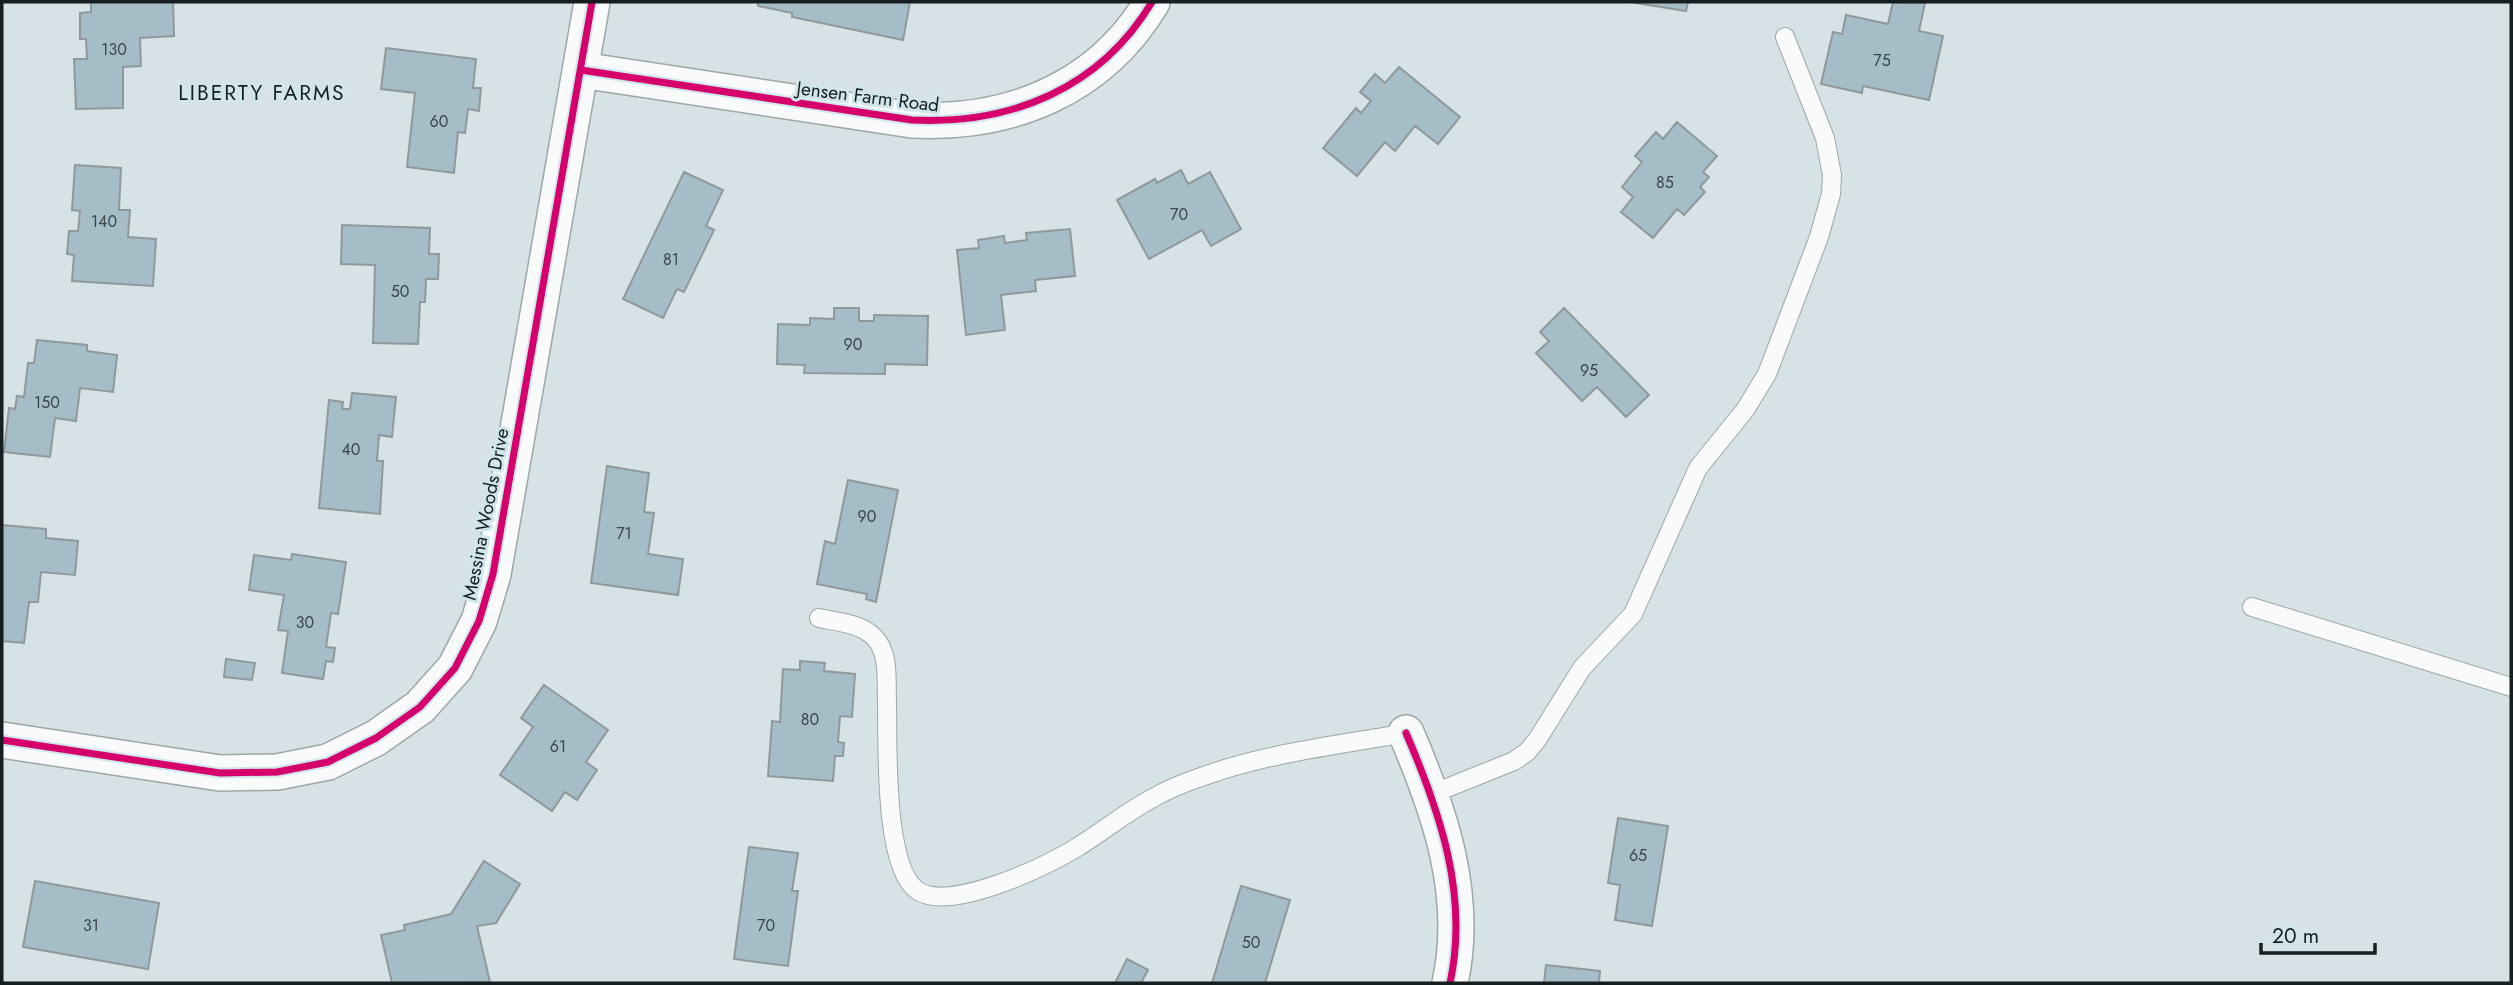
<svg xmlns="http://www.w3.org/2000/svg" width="2513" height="985" viewBox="0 0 2513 985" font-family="Jost,sans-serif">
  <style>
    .building { fill: #a4bdc7; stroke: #90989b; stroke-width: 2 }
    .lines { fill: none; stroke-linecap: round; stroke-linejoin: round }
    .service-casing { stroke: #9da6a8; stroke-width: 20 }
    .minor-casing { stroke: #9da6a8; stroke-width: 38 }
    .service { stroke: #f9fbfb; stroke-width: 18 }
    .minor { stroke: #f9fbfb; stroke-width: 35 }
    .cycleway-casing { stroke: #d0e6eb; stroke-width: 11 }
    .cycleway { stroke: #d6006c; stroke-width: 7 }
    .labels { text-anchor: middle; stroke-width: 6; stroke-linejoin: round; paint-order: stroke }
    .number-label { font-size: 16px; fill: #3a464a }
    .street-label { font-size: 19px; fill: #161e20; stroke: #d0e6eb }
    .neighbourhood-label { font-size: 21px; letter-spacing: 2px; fill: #161e20; stroke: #d0e6eb }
  </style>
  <rect width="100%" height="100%" fill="#d6e2e5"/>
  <path class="building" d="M 91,2 L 173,2 L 174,36 L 140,38 L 141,66 L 123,67 L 123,108 L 76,109 L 74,59 L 87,59 L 86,39 L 80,39 L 80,13 L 91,12 Z
    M 758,2 L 910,2 L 903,40 L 792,17 L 792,13 L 758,6 Z
    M 1630,2 L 1688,2 L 1686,11 Z
    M 1893,2 L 1925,3 L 1919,31 L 1943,36 L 1929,100 L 1863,86 L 1862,93 L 1821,84 L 1833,32 L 1842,34 L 1846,15 L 1888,24 Z
    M 386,48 L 476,59 L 473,88 L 481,88 L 479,111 L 468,109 L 465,133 L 458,132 L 454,173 L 407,167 L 415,93 L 381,89 Z
    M 1399,67 L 1460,117 L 1438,144 L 1415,126 L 1395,151 L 1385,142 L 1357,176 L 1323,148 L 1356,108 L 1361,113 L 1371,101 L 1360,92 L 1375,74 L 1385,83 Z
    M 1677,122 L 1717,156 L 1703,172 L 1709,177 L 1700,187 L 1705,192 L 1684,215 L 1677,209 L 1653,238 L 1621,212 L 1633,197 L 1622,187 L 1642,162 L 1635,156 L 1656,132 L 1663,139 Z
    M 75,165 L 121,168 L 119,210 L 130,210 L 128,237 L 156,239 L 153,286 L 72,281 L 74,255 L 67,254 L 69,231 L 78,231 L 80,211 L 72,210 Z
    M 1181,170 L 1188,184 L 1210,172 L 1241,229 L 1211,246 L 1202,230 L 1149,259 L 1117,200 L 1155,179 L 1157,183 Z
    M 684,172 L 723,190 L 706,226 L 714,230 L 684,292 L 677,289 L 663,318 L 623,299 Z
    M 342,225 L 430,228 L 429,254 L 439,254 L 438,279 L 426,279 L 425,302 L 420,302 L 418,344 L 373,343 L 375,265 L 341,264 Z
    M 1070,229 L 1075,276 L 1035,280 L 1036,291 L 1001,295 L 1005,330 L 966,335 L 957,250 L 979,248 L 978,240 L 1004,236 L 1005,243 L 1027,240 L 1026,233 Z
    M 834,308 L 859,308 L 859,321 L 874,321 L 874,315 L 928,316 L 927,365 L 885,364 L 885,374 L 804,373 L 805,365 L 777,364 L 778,324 L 810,325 L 810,318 L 834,319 Z
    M 1564,308 L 1649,395 L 1626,417 L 1597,387 L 1582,401 L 1536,353 L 1549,341 L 1540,332 Z
    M 37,340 L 87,345 L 87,351 L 117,355 L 113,392 L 80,388 L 76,421 L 55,418 L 50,457 L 4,452 L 9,408 L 15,409 L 17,396 L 24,397 L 28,363 L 34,363 Z
    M 352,393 L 396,397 L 392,437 L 379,435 L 377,461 L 383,461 L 380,514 L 319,508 L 329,400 L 343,402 L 342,409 L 350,409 Z
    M 607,466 L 649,473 L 644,512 L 654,513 L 648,554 L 683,559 L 678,595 L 591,583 Z
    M 848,480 L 898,490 L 876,602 L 866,599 L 867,594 L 817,584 L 825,541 L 835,544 Z
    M 2,525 L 46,529 L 46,538 L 78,541 L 75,575 L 41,572 L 38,602 L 29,602 L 24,643 L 2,641 Z
    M 292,554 L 346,562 L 338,614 L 331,613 L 326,647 L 335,648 L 333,662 L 326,661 L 323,679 L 282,673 L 288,631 L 278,630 L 284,595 L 249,590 L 254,555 L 291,560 Z
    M 226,659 L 255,663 L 252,680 L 224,677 Z
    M 800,661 L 825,663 L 824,671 L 855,674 L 852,717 L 840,716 L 838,742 L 844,743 L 843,756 L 835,756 L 833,781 L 768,776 L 772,721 L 780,722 L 783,669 L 800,670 Z
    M 544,685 L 608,730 L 586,762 L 597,770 L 577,800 L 565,792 L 552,811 L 500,775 L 533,727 L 521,718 Z
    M 1618,818 L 1668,826 L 1652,926 L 1615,920 L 1620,885 L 1608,883 Z
    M 749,847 L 798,853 L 792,891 L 798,891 L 788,966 L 734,959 Z
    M 484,861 L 520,884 L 496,923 L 477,926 L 490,982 L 392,983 L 381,935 L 405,930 L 404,925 L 451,914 Z
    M 35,881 L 159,903 L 148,969 L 23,947 Z
    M 1241,886 L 1290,900 L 1265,983 L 1212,983 Z
    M 1127,959 L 1148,970 L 1141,983 L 1115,983 Z
    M 1546,965 L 1600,971 L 1599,983 L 1544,983 Z"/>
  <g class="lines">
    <g class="service-casing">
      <path id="service" d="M 2252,607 L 2511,687
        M 819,618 C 837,622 860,623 874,637 C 890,653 886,681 887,703 C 888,743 883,868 918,891 C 951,912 1044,867 1076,848 C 1101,833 1125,813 1151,799 C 1168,789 1186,782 1204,776 C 1268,753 1339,745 1406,733
        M 1432,794 L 1514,761 L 1527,752 L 1537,740 L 1582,668 L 1633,614 L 1698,468 L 1745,410 L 1767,374 L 1819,237 L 1831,194 L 1832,175 L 1825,138 L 1785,37"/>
    </g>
    <g class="minor-casing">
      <path id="minor" d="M 581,70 L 912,120 C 1010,125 1100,89 1152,2
        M 1406,733 C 1440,812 1469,896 1450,983
        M 2,740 L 220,773 L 277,772 L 328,762 L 376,738 L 420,707 L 455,668 L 479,621 L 493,574 L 592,2"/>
    </g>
    <use href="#service" class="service"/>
    <use href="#minor" class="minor"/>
    <g class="cycleway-casing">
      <path id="cycleway" d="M 581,70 L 912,120 C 1010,125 1100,89 1152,2
        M 1406,733 C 1440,812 1469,896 1450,983
        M 2,740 L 220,773 L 277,772 L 328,762 L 376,738 L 420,707 L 455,668 L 479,621 L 493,574 L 592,2"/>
    </g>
    <use href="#cycleway" class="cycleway"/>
  </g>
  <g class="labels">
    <g class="number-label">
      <text x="114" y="55">130</text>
      <text x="1882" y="66">75</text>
      <text x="439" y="127">60</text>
      <text x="1665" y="188">85</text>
      <text x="1179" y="220">70</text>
      <text x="104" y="227">140</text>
      <text x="671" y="265">81</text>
      <text x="400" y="297">50</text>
      <text x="853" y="350">90</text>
      <text x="1589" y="376">95</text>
      <text x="47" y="408">150</text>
      <text x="351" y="455">40</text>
      <text x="867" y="522">90</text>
      <text x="624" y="539">71</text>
      <text x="305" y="628">30</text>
      <text x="810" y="725">80</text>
      <text x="558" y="752">61</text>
      <text x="1638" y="861">65</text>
      <text x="91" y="931">31</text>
      <text x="766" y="931">70</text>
      <text x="1251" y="948">50</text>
    </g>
    <g class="street-label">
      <text transform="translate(868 96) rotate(7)" y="7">Jensen Farm Road</text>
      <text transform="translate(485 514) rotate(-79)" y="7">Messina Woods Drive</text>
    </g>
    <g class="neighbourhood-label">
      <text x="262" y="100">LIBERTY FARMS</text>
    </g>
  </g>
  <rect width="2513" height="985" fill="none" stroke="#161e20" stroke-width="7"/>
  <path d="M2261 943v10h114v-10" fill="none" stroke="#161e20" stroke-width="3.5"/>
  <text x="2272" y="943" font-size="21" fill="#161e20" stroke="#d0e6eb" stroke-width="5" paint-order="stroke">20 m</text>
</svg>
